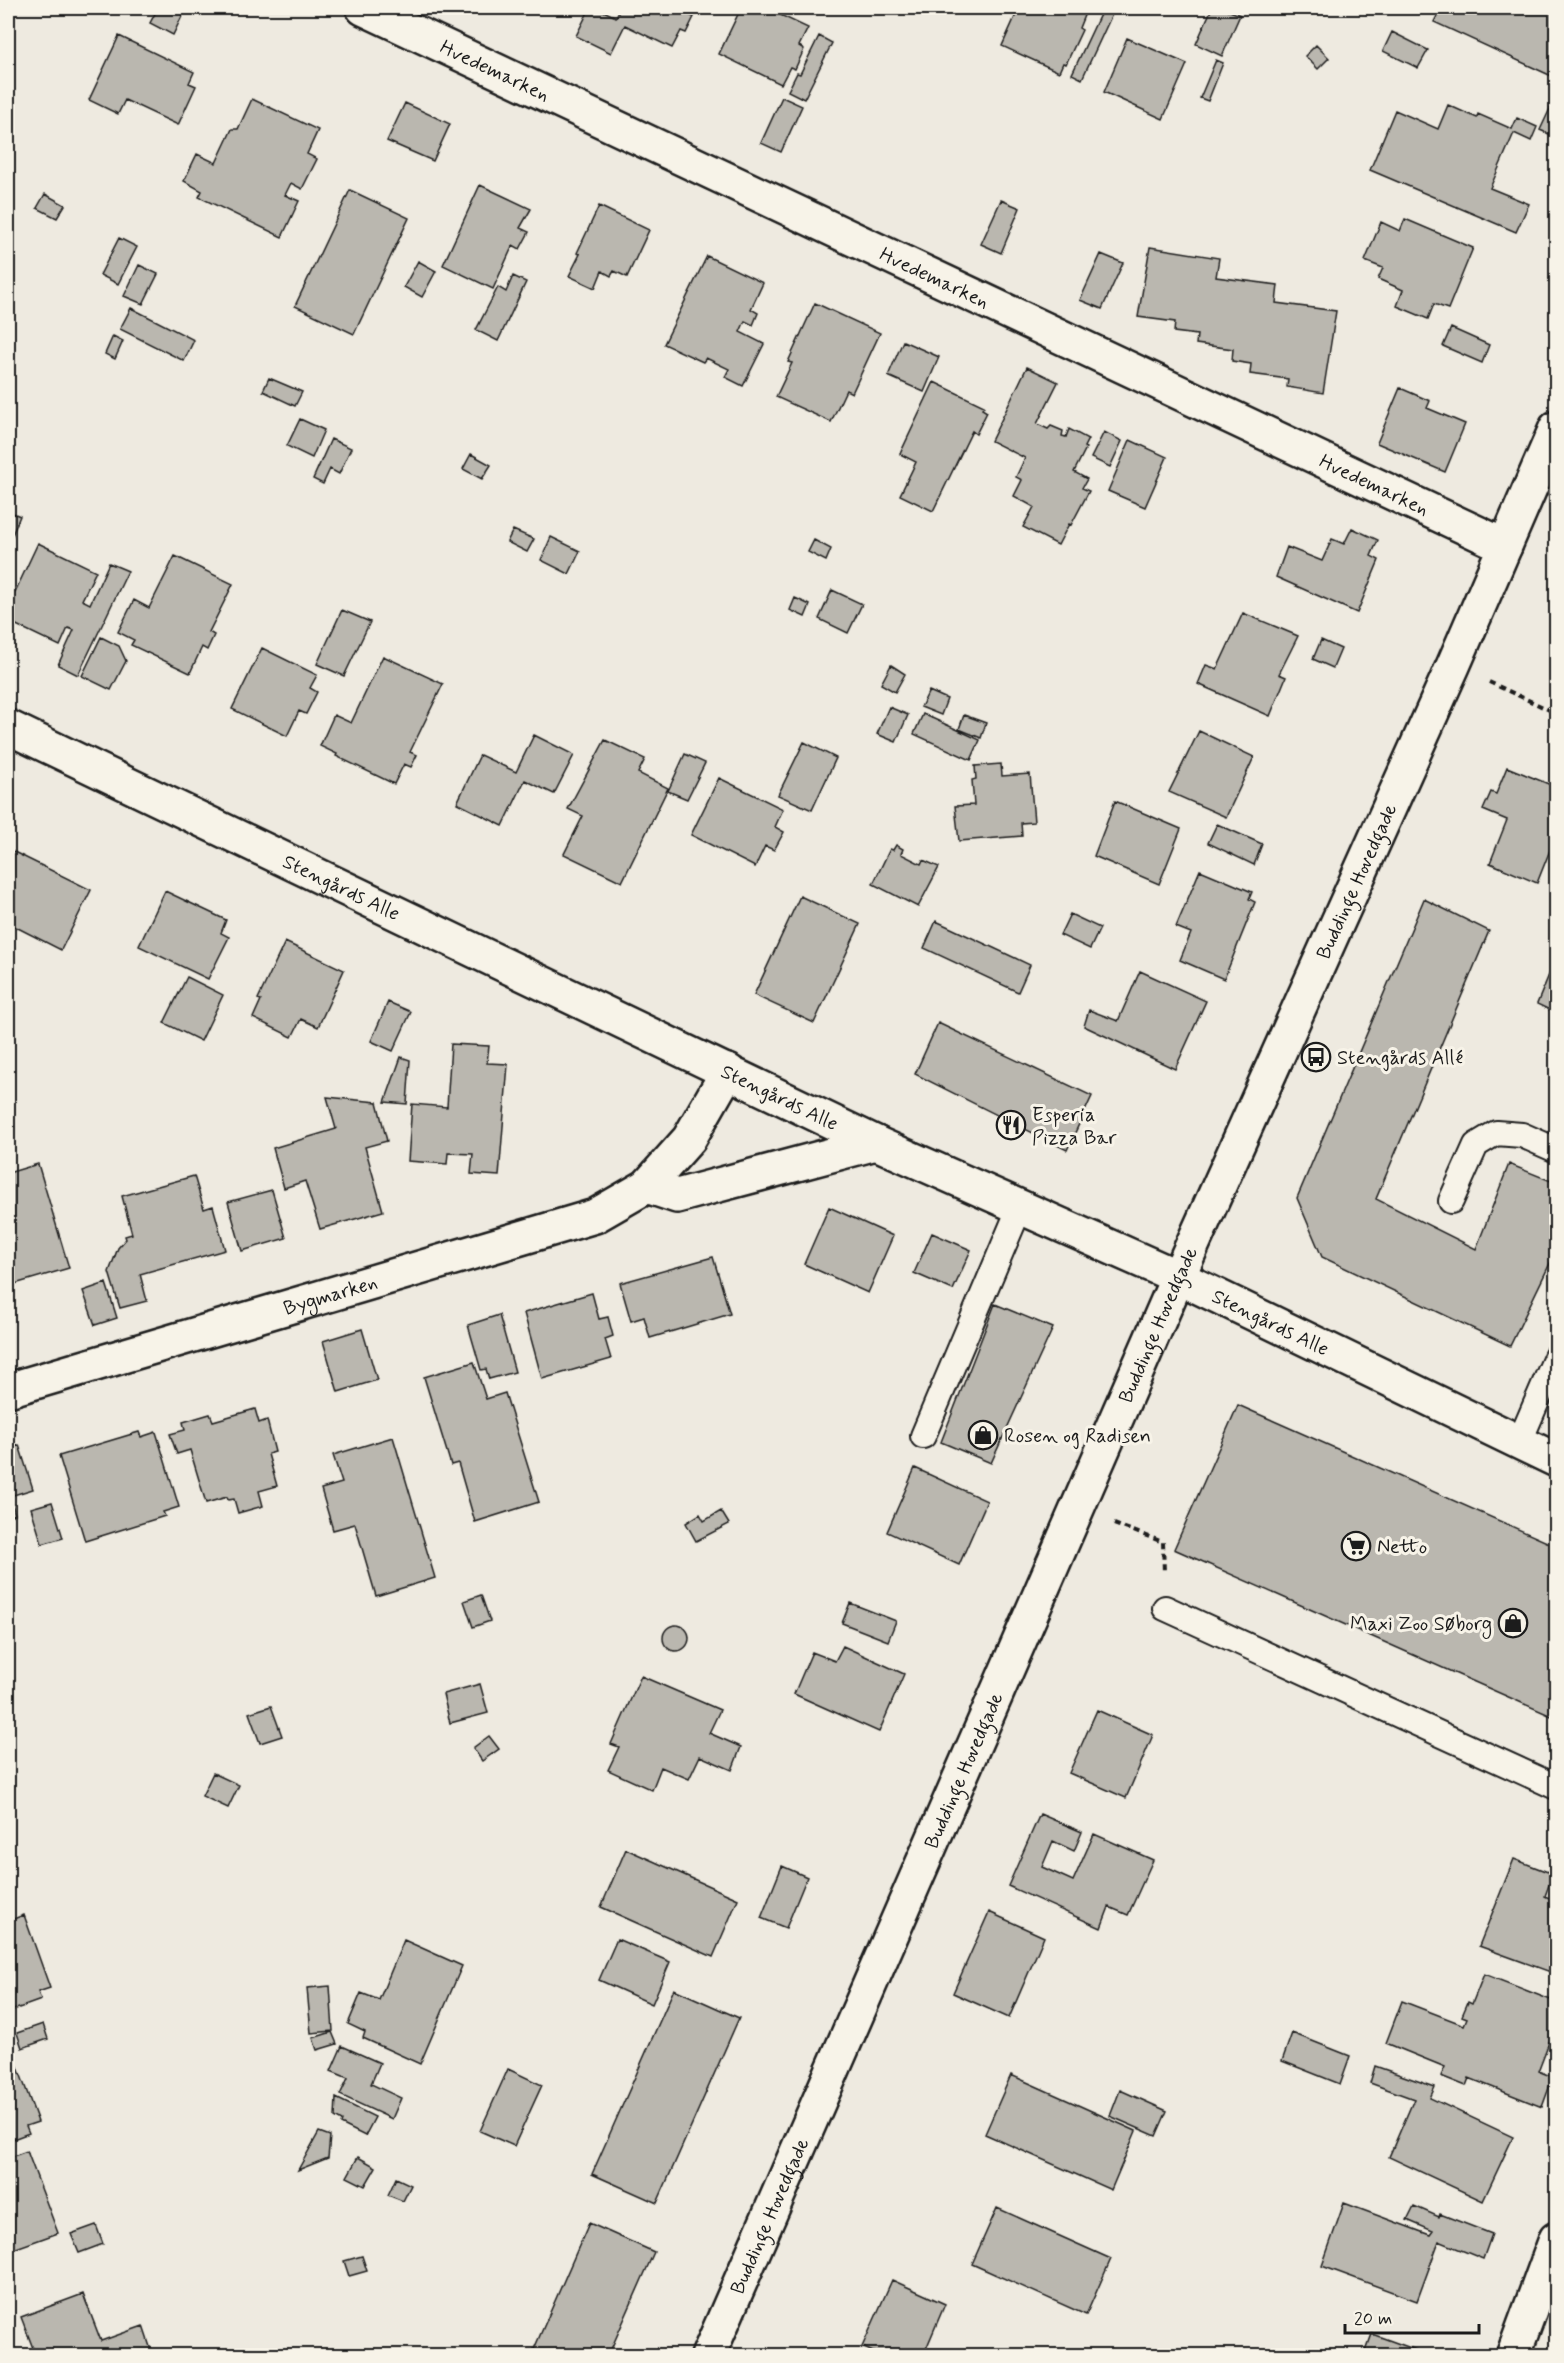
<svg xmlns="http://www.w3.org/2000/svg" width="1564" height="2363" viewBox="0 0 1564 2363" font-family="Mynerve,sans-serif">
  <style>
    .building { fill: #bab7af; stroke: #1c1c1c; stroke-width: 1.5 }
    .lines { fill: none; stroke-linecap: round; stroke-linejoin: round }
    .lane-casing { stroke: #1c1c1c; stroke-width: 28 }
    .street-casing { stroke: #1c1c1c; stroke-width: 38 }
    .secondary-casing { stroke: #1c1c1c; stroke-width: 38 }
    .path { stroke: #1c1c1c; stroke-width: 4; stroke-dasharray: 6 4.5; stroke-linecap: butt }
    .lane { stroke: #f7f3e8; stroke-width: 24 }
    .street { stroke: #f7f3e8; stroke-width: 33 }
    .secondary { stroke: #f7f3e8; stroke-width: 33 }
    .labels { text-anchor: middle; stroke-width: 6; stroke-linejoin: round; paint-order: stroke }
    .street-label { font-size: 20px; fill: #1c1c1c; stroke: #f7f3e8 }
    .poi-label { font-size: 20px; fill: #1c1c1c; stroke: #f7f3e8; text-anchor: start }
  </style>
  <rect width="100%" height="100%" fill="#eeeae0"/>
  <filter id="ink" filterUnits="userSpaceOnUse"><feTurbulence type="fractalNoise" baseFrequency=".0167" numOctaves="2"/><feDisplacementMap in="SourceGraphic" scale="12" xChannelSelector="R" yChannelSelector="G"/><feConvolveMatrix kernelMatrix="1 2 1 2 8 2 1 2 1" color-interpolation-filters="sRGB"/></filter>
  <g filter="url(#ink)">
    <path class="building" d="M 158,8 L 170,8 L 183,14 L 173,35 L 150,23 Z
      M 590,8 L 597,8 L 616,17 L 620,8 L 692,8 L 689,15 L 694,17 L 686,33 L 681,31 L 672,48 L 625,25 L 611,53 L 576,36 Z
      M 741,8 L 779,8 L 776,13 L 808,28 L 799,46 L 804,49 L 801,56 L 795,69 L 790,67 L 781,84 L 719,54 Z
      M 1019,8 L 1087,8 L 1079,28 L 1082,30 L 1066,64 L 1063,63 L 1059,72 L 1002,46 Z
      M 1103,8 L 1115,8 L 1082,79 L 1072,74 Z
      M 1212,8 L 1222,8 L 1240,15 L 1222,56 L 1196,44 Z
      M 1441,8 L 1556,8 L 1556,78 L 1434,22 Z
      M 1392,32 L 1428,50 L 1418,68 L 1383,51 Z
      M 119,36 L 194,72 L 189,83 L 196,86 L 178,125 L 125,100 L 118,114 L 89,100 Z
      M 819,36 L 832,43 L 804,99 L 788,91 L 797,73 L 800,74 Z
      M 1127,38 L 1187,64 L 1163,119 L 1104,92 Z
      M 1316,45 L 1329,58 L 1318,69 L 1305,56 Z
      M 1216,60 L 1223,63 L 1208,101 L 1200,98 Z
      M 782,97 L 802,106 L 781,152 L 761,143 Z
      M 1555,98 L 1556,99 L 1556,137 L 1540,130 Z
      M 252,99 L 318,130 L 307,154 L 317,159 L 302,189 L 291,183 L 285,195 L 299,201 L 282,237 L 199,197 L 202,191 L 184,181 L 197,154 L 216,163 L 232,129 L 238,129 Z
      M 405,103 L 450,124 L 433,161 L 387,141 Z
      M 1448,105 L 1477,118 L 1478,114 L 1512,129 L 1517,118 L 1537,127 L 1531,141 L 1514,133 L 1490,188 L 1529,204 L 1516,232 L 1370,170 L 1395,110 L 1438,129 Z
      M 480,185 L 531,209 L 520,228 L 529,232 L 520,249 L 513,245 L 493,289 L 443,265 Z
      M 350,190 L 409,218 L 354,334 L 295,306 Z
      M 45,194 L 65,205 L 57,218 L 37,208 Z
      M 1001,200 L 1020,208 L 1001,253 L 981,244 Z
      M 599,206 L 649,230 L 627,277 L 614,271 L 611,276 L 602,271 L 595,288 L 569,276 L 580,254 L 577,253 Z
      M 1405,219 L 1473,248 L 1448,309 L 1434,304 L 1428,319 L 1397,306 L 1403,290 L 1378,279 L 1383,268 L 1365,261 L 1381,222 L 1400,231 Z
      M 119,238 L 137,247 L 118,284 L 100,275 Z
      M 1150,247 L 1219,258 L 1216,277 L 1278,285 L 1276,303 L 1336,311 L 1323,393 L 1287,387 L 1288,379 L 1250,374 L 1251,364 L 1232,361 L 1233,349 L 1196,344 L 1197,335 L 1174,332 L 1175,322 L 1138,317 Z
      M 1101,254 L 1123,263 L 1102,309 L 1080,300 Z
      M 707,256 L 763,283 L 751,309 L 758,313 L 753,325 L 745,321 L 740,332 L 764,344 L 743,386 L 725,377 L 729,369 L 706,358 L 703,362 L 664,344 Z
      M 418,261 L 436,271 L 422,297 L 404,287 Z
      M 139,265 L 158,274 L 143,304 L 124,296 Z
      M 513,276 L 526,282 L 498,341 L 476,330 L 498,287 L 506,292 Z
      M 815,303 L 880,333 L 852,393 L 846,390 L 831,422 L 776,397 L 792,363 L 788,362 Z
      M 131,308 L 194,340 L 184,361 L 120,329 Z
      M 1451,328 L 1489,345 L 1482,363 L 1443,346 Z
      M 113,336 L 123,341 L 115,359 L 105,354 Z
      M 903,341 L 939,357 L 924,392 L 888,376 Z
      M 1027,367 L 1058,382 L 1037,424 L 1048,429 L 1051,426 L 1063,431 L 1062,436 L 1066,437 L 1069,429 L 1088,439 L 1084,447 L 1086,448 L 1074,472 L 1087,479 L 1082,488 L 1089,491 L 1071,525 L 1069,524 L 1058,545 L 1023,527 L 1034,507 L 1014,496 L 1022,480 L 1016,477 L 1025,458 L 991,441 Z
      M 269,378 L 302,392 L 295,406 L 263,391 Z
      M 934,382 L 984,406 L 982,409 L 987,412 L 976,434 L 972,431 L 933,511 L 900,495 L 916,462 L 900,454 Z
      M 1400,388 L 1430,401 L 1427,408 L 1465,424 L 1445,472 L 1377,443 Z
      M 300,419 L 324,430 L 312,458 L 287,446 Z
      M 1104,432 L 1122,441 L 1110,467 L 1091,458 Z
      M 331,439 L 351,448 L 339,474 L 330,469 L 323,484 L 313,479 Z
      M 1130,440 L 1167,457 L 1145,507 L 1108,491 Z
      M 471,454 L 491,465 L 482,479 L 463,469 Z
      M 8,511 L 20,516 L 8,545 Z
      M 1352,528 L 1378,540 L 1371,556 L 1379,560 L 1357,613 L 1276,577 L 1287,547 L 1322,561 L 1332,539 L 1344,544 Z
      M 513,530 L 534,539 L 527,552 L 507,542 Z
      M 551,537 L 580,551 L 569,574 L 541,560 Z
      M 814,540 L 831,549 L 826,561 L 808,552 Z
      M 38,543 L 96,571 L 82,600 L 90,604 L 109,563 L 128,571 L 78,675 L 58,665 L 74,630 L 68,628 L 60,646 L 8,621 L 8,591 L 14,594 Z
      M 175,556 L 233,584 L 209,632 L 214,635 L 207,650 L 202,647 L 190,673 L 131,645 L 134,640 L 118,632 L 134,600 L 149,608 Z
      M 832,590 L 862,604 L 848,633 L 819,619 Z
      M 795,598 L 810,605 L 805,617 L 790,610 Z
      M 342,610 L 370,622 L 344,676 L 317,664 Z
      M 1243,613 L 1298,636 L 1279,674 L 1286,677 L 1270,716 L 1198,684 L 1206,665 L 1217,669 Z
      M 101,637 L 119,646 L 126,661 L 111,690 L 82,676 Z
      M 1321,640 L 1341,649 L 1333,668 L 1313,659 Z
      M 262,648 L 317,675 L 310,688 L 317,692 L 306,714 L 299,711 L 287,736 L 232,709 Z
      M 383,656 L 443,684 L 410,752 L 417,755 L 411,767 L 404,764 L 394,784 L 336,756 L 337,754 L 320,746 L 334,715 L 351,723 Z
      M 891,665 L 905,674 L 895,692 L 881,684 Z
      M 929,691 L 947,699 L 941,715 L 921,707 Z
      M 889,707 L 908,715 L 896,742 L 877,734 Z
      M 923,714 L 980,740 L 971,760 L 914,734 Z
      M 964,715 L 986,723 L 981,738 L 959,729 Z
      M 1199,731 L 1254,757 L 1226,817 L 1169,792 Z
      M 534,735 L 574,755 L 554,794 L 525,780 L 503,826 L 457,803 L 480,755 L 516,772 Z
      M 605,740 L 645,759 L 638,773 L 668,788 L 622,882 L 564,854 L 583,816 L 568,809 Z
      M 804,742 L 836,758 L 812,810 L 778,795 Z
      M 685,754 L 705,763 L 687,799 L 668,791 Z
      M 1001,764 L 1002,776 L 1030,774 L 1034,822 L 1021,823 L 1022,836 L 959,841 L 955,806 L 974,805 L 972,780 L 976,779 L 975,766 Z
      M 1507,767 L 1556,787 L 1556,835 L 1537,883 L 1490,863 L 1507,820 L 1483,810 L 1491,792 L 1496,794 Z
      M 719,778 L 783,809 L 775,827 L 784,832 L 774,850 L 765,846 L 755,867 L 691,835 Z
      M 1115,801 L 1181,829 L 1159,884 L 1094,856 Z
      M 1217,824 L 1262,844 L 1254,865 L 1208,843 Z
      M 896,845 L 903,849 L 901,854 L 921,864 L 923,860 L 939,867 L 918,907 L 873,884 L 890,849 L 893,850 Z
      M 10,850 L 91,890 L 61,950 L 8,923 L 8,854 Z
      M 1200,870 L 1252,892 L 1249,899 L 1255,902 L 1224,979 L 1180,960 L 1191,933 L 1176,927 Z
      M 165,891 L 226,920 L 221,933 L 229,937 L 208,979 L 139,946 Z
      M 800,896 L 860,924 L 814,1023 L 754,995 Z
      M 1424,899 L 1489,931 L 1376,1199 L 1476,1249 L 1509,1164 L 1556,1183 L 1556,1251 L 1510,1346 L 1322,1257 L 1297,1198 Z
      M 1070,914 L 1100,928 L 1090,949 L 1060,935 Z
      M 936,921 L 1030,965 L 1018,992 L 924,948 Z
      M 285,942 L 344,970 L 318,1027 L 301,1019 L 292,1037 L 253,1018 L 261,1000 L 258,999 Z
      M 1551,970 L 1556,972 L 1556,1013 L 1537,1004 Z
      M 1140,971 L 1206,1001 L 1175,1069 L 1084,1026 L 1089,1010 L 1118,1021 Z
      M 187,977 L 223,995 L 201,1041 L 164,1023 Z
      M 388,1002 L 411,1012 L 393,1051 L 371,1041 Z
      M 938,1023 L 1092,1096 L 1067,1150 L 915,1074 Z
      M 451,1044 L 489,1046 L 487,1063 L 508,1064 L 499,1176 L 471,1174 L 473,1154 L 448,1153 L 447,1164 L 408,1161 L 412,1104 L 447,1107 Z
      M 401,1057 L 410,1060 L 407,1104 L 385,1102 Z
      M 327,1097 L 377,1102 L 387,1141 L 365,1147 L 383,1211 L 320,1229 L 305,1181 L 284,1188 L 273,1148 L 336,1129 Z
      M 38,1164 L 69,1268 L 8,1286 L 8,1173 Z
      M 194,1176 L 204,1209 L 213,1206 L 225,1250 L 140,1274 L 147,1301 L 120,1308 L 109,1272 L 118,1248 L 126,1239 L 125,1236 L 132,1234 L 122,1196 Z
      M 272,1190 L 286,1238 L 242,1251 L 228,1202 Z
      M 829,1207 L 893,1236 L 868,1293 L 804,1264 Z
      M 932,1233 L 971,1250 L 953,1290 L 914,1273 Z
      M 713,1257 L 730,1314 L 650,1338 L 644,1317 L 631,1321 L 620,1283 Z
      M 106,1283 L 117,1318 L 95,1325 L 83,1291 Z
      M 592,1293 L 599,1319 L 608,1317 L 613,1336 L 605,1339 L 611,1359 L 542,1379 L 524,1313 Z
      M 995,1304 L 1053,1328 L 991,1463 L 941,1442 Z
      M 499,1315 L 515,1372 L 489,1379 L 486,1369 L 481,1370 L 468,1325 Z
      M 362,1329 L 377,1380 L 338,1392 L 323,1341 Z
      M 474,1362 L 486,1399 L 505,1393 L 539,1502 L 475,1522 L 458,1463 L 451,1465 L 424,1377 Z
      M 1238,1405 L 1556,1546 L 1556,1718 L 1174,1549 Z
      M 255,1409 L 259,1423 L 267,1420 L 275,1452 L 268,1454 L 277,1486 L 259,1491 L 263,1506 L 238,1513 L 234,1499 L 228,1500 L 227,1497 L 206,1503 L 190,1450 L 177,1454 L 170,1434 L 185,1430 L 183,1422 L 210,1414 L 213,1421 Z
      M 139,1432 L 141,1437 L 156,1432 L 179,1507 L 163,1512 L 165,1516 L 85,1541 L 59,1456 Z
      M 393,1437 L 435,1578 L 376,1596 L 355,1524 L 333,1530 L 321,1489 L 342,1483 L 333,1455 Z
      M 19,1445 L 33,1489 L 10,1496 L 15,1514 L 8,1517 L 8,1449 Z
      M 915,1468 L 987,1501 L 959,1565 L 887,1532 Z
      M 52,1502 L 63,1538 L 42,1544 L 31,1508 Z
      M 721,1511 L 729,1524 L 696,1541 L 686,1523 L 700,1514 L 704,1521 Z
      M 481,1595 L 490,1621 L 473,1627 L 464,1601 Z
      M 850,1603 L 896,1621 L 888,1641 L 842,1623 Z
      M663 1638a13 13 0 1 1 26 0a13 13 0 1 1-26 0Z
      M 843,1646 L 904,1674 L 879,1732 L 794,1694 L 812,1652 L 835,1661 Z
      M 641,1676 L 720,1710 L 709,1733 L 741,1747 L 732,1770 L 700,1756 L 689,1779 L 661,1767 L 652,1790 L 608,1770 L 619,1747 L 611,1744 Z
      M 480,1684 L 488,1713 L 450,1723 L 443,1694 Z
      M 271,1706 L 282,1736 L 260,1743 L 249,1713 Z
      M 1097,1710 L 1153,1735 L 1126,1798 L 1069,1773 Z
      M 489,1736 L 499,1749 L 482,1761 L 473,1748 Z
      M 213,1773 L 239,1785 L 228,1808 L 202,1796 Z
      M 1040,1814 L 1082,1832 L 1074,1851 L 1053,1841 L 1042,1867 L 1073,1881 L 1094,1834 L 1153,1860 L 1128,1915 L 1109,1907 L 1101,1928 L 1008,1886 Z
      M 626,1849 L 738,1899 L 713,1957 L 601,1907 Z
      M 1514,1859 L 1553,1874 L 1545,1896 L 1556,1901 L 1556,1974 L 1479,1946 Z
      M 782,1866 L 807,1877 L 786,1928 L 761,1918 Z
      M 989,1912 L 1044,1937 L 1009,2018 L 953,1993 Z
      M 24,1915 L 50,1988 L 38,1992 L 41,2000 L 8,2012 L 8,1921 Z
      M 617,1939 L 670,1962 L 652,2004 L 599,1980 Z
      M 404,1940 L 462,1966 L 420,2064 L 363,2038 L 365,2032 L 348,2024 L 361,1993 L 379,2000 Z
      M 1484,1974 L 1556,2002 L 1556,2024 L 1538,2071 L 1553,2077 L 1542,2107 L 1469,2078 L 1466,2086 L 1441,2076 L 1445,2067 L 1386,2043 L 1402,2001 L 1464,2025 L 1467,2018 L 1462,2016 L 1468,2002 L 1472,2004 Z
      M 330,1986 L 333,2031 L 311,2033 L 307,1988 Z
      M 674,1989 L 739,2018 L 657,2203 L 592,2174 Z
      M 43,2024 L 48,2039 L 22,2048 L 17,2033 Z
      M 332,2032 L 337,2044 L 317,2050 L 313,2038 Z
      M 1292,2033 L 1350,2056 L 1340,2084 L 1282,2061 Z
      M 8,2040 L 38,2122 L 26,2126 L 29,2133 L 8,2141 Z
      M 342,2046 L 380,2063 L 371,2084 L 401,2098 L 392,2119 L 340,2095 L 348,2078 L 331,2071 Z
      M 1375,2066 L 1435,2087 L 1430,2098 L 1513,2137 L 1483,2201 L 1389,2157 L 1414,2099 L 1370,2083 Z
      M 508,2069 L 542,2085 L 514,2146 L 480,2131 Z
      M 1011,2075 L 1136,2131 L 1111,2190 L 985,2134 Z
      M 1120,2090 L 1167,2111 L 1156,2136 L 1110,2116 Z
      M 336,2098 L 375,2117 L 365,2136 L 341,2124 L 342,2121 L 335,2117 Z
      M 319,2132 L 330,2136 L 328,2158 L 298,2170 Z
      M 27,2151 L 58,2233 L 8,2251 L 8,2158 Z
      M 358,2157 L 376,2167 L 365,2186 L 347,2177 Z
      M 396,2178 L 411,2185 L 403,2201 L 388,2195 Z
      M 1344,2203 L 1430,2235 L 1433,2231 L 1407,2220 L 1414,2206 L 1439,2217 L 1440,2214 L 1492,2234 L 1483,2259 L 1439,2241 L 1417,2301 L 1322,2266 Z
      M 997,2208 L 1111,2259 L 1086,2315 L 972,2264 Z
      M 589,2223 L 654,2252 L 608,2356 L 531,2356 Z
      M 96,2225 L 103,2244 L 79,2253 L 71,2234 Z
      M 362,2256 L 367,2271 L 349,2276 L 344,2261 Z
      M 892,2280 L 945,2304 L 923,2356 L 882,2356 L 862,2347 Z
      M 83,2294 L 101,2341 L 143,2326 L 153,2356 L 36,2356 L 21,2317 Z
      M 1372,2334 L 1433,2356 L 1364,2356 Z"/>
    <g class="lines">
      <g class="lane-casing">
        <path id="lane" d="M 1451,1201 L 1476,1145 L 1496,1133 L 1522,1135 L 1556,1150
          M 923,1436 L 1020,1207
          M 1519,1443 L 1556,1357
          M 1165,1608 L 1556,1787"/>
      </g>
      <g class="street-casing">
        <g id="street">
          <path id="s1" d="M 363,8 L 1505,546"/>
          <path d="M 647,1186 L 677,1196 L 876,1143"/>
          <path id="s2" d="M 8,1390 L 595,1216 L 647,1186 L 689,1139 L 728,1071"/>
          <path d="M 1513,2356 L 1556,2239"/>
        </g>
      </g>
      <g class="secondary-casing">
        <g id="secondary">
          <path id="s3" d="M 8,727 L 876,1143 L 1178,1277 L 1556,1460"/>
          <path id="s4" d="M 708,2356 L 1178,1277 L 1453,666 L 1556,428"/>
        </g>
      </g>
      <path class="path" d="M 1489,682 L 1556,713
        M 1114,1524 L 1163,1542 L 1164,1573"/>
      <use href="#lane" class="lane"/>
      <use href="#street" class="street"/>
      <use href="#secondary" class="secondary"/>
    </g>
  </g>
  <defs>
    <g id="bus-ring" transform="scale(1.5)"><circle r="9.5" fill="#f7f3e8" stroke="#1c1c1c" stroke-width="1.5"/><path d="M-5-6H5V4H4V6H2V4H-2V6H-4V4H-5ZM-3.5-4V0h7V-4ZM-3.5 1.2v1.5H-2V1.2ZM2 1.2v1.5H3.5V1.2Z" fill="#1c1c1c"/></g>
    <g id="restaurant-ring" transform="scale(1.5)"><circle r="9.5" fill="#f7f3e8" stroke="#1c1c1c" stroke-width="1.5"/><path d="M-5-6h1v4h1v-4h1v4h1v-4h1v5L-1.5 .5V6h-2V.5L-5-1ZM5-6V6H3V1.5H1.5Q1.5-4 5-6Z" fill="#1c1c1c"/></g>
    <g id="shop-ring" transform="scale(1.5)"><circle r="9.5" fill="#f7f3e8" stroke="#1c1c1c" stroke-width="1.5"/><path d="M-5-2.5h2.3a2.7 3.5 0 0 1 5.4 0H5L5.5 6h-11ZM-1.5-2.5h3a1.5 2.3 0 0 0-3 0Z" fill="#1c1c1c"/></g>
    <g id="supermarket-ring" transform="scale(1.5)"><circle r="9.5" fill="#f7f3e8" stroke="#1c1c1c" stroke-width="1.5"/><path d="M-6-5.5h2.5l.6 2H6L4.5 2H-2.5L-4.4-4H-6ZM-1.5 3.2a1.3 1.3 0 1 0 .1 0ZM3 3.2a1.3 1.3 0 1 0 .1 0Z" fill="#1c1c1c"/></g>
  </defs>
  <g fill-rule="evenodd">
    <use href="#bus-ring" x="1316" y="1057"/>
    <use href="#restaurant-ring" x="1011" y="1125"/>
    <use href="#shop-ring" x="983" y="1435"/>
    <use href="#supermarket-ring" x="1356" y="1546"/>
    <use href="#shop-ring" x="1513" y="1623"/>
  </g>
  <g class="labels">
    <g class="street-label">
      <text dy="7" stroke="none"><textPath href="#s1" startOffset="146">Hvedemarken</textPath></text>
      <text dy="7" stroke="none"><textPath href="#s1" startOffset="632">Hvedemarken</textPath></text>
      <text dy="7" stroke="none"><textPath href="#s1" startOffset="1118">Hvedemarken</textPath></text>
      <text dy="7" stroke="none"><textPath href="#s4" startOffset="1611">Buddinge Hovedgade</textPath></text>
      <text dy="7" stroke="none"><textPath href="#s3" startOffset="370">Stengårds Alle</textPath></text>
      <text dy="7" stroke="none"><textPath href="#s3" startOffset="856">Stengårds Alle</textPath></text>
      <text dy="7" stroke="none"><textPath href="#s2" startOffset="336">Bygmarken</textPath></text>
      <text dy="7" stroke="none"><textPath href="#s3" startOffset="1396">Stengårds Alle</textPath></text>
      <text dy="7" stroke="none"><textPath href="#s4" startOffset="1125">Buddinge Hovedgade</textPath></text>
      <text dy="7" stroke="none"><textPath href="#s4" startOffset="639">Buddinge Hovedgade</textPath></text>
      <text dy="7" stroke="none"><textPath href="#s4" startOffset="153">Buddinge Hovedgade</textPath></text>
    </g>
    <g class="poi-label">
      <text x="1337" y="1064">Stengårds Allé</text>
      <text x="1032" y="1121">Esperia<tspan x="1032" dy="23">Pizza Bar</tspan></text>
      <text x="1004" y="1442">Rosen og Radisen</text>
      <text x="1377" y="1553">Netto</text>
      <text x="1492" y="1630" text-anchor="end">Maxi Zoo Søborg</text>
    </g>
  </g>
  <rect width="1564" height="2363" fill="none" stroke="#f7f3e8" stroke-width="30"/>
  <rect x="15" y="15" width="1534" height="2333" fill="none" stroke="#1c1c1c" stroke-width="2" filter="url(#ink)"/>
  <path d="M1345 2324v9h134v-9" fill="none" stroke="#1c1c1c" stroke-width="3"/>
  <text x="1354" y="2324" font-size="18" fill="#1c1c1c" stroke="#f7f3e8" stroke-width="4.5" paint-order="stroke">20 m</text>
</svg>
